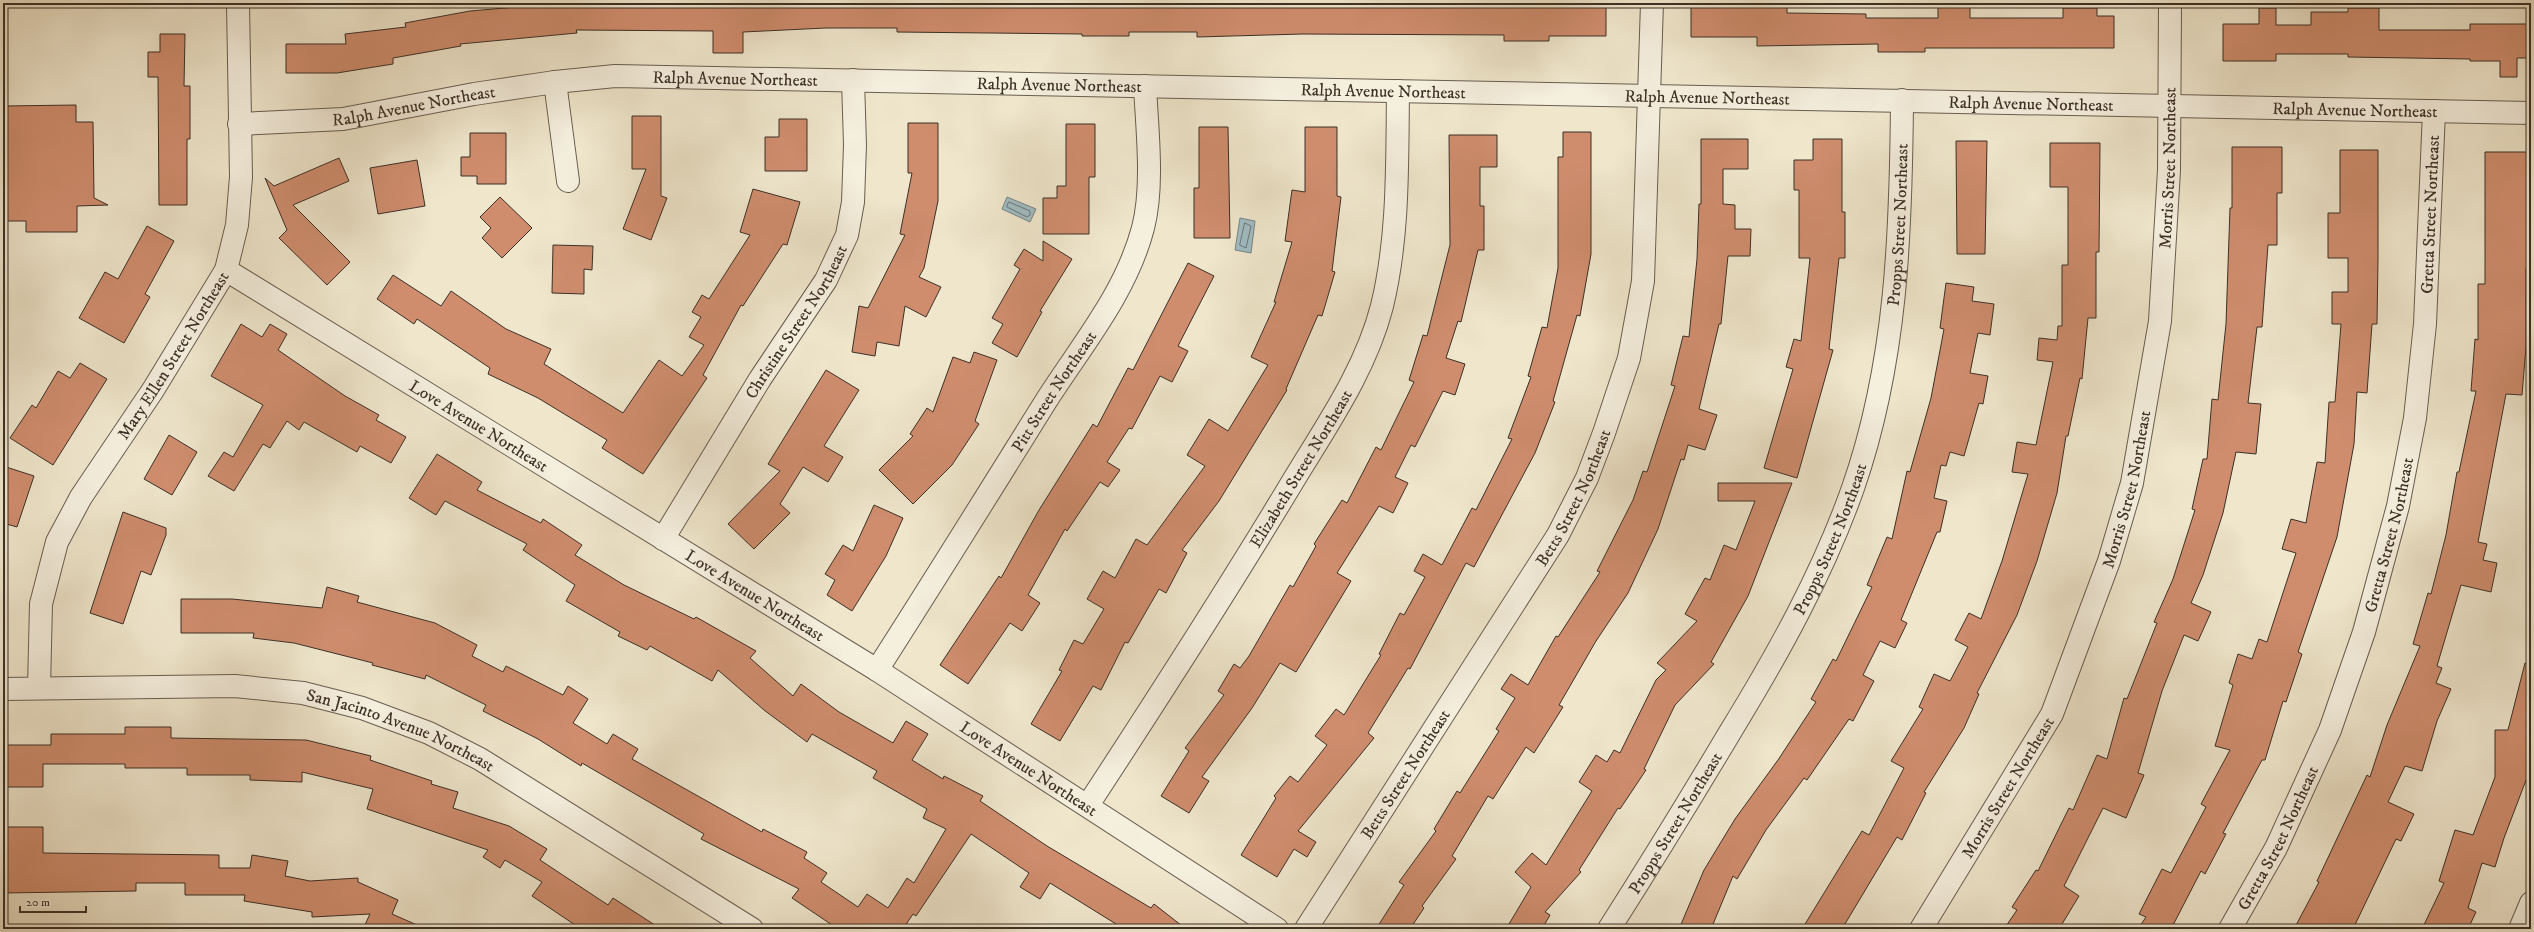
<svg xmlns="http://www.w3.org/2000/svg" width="2534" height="932" viewBox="0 0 2534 932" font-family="'IM FELL DW Pica',serif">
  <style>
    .water { fill: #a0bcc3; stroke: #788485 }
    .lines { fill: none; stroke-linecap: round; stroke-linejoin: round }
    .shore { stroke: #6e7675; stroke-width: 1 }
    .building { fill: #cf8d6e; stroke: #3c3027 }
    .minor-casing { stroke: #695e50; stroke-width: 24 }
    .minor { stroke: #f5efde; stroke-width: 22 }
    .labels { text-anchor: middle; stroke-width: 3; stroke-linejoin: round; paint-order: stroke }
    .street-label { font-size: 17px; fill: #3c3027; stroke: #f5efde }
  </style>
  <rect width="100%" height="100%" fill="#efe6cc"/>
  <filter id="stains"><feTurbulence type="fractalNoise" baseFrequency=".005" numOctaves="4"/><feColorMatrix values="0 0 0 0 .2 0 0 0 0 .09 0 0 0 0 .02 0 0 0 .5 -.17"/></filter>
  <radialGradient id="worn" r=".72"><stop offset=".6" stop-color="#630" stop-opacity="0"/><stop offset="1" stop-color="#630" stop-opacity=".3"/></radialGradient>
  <path class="water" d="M 1007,197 L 1036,209 L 1030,222 L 1002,209 Z
    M 1240,218 L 1255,221 L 1251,253 L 1235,250 Z"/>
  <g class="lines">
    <path class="shore" d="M 1009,202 L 1030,211 L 1030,215 L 1027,217 L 1007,207 Z
      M 1245,223 L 1251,226 L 1246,248 L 1240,245 Z"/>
  </g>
  <path class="building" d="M 529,3 L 1429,3 L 1429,6 L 1606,3 L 1606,36 L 1549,36 L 1549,41 L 1504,41 L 1504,35 L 1302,34 L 1197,37 L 1197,32 L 1129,32 L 1129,36 L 1082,36 L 1082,34 L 897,32 L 897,28 L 826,28 L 743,32 L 743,53 L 713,53 L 713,31 L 576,30 L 577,33 L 460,44 L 461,46 L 393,58 L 393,64 L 337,73 L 286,73 L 286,44 L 346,44 L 345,34 L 406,27 L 405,23 L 470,11 L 529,6 Z
    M 1691,3 L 1787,3 L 1787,13 L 1866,14 L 1866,18 L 1938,18 L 1938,4 L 1970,4 L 1970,18 L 2063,18 L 2063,8 L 2097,8 L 2097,16 L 2114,16 L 2114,48 L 1925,48 L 1925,52 L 1878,52 L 1878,44 L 1757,46 L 1757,37 L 1691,37 Z
    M 2259,8 L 2276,8 L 2276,25 L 2311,25 L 2311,12 L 2348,12 L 2348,8 L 2379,8 L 2379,30 L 2470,30 L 2470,24 L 2531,24 L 2531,58 L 2517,58 L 2517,77 L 2500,77 L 2500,61 L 2470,61 L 2470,59 L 2348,57 L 2348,54 L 2276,54 L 2276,61 L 2223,61 L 2223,24 L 2259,24 Z
    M 160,34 L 185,34 L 184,86 L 190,86 L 190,139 L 187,139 L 187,205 L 159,205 L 158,77 L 148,77 L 148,52 L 160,52 Z
    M 76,105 L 76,122 L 93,122 L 94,198 L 108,205 L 77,206 L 77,232 L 26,232 L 26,221 L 3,221 L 3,106 Z
    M 632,116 L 661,116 L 661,196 L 667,198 L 651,240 L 623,229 L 646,169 L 632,169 Z
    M 779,119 L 807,119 L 807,171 L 765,171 L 765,137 L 779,137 Z
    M 908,123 L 938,123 L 938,201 L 924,268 L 919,277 L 941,287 L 926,317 L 905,306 L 899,346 L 877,342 L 875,356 L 852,352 L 859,306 L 868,308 L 905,235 L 900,234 L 912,173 L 908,173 Z
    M 1066,124 L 1095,124 L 1095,177 L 1089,177 L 1089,234 L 1043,234 L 1043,198 L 1057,198 L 1057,186 L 1066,186 Z
    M 1199,127 L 1228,127 L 1230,238 L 1194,238 L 1194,188 L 1199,188 Z
    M 1305,127 L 1337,127 L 1337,196 L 1341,197 L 1332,271 L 1335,272 L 1322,316 L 1318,315 L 1286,389 L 1287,390 L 1219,501 L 1182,550 L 1187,553 L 1166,593 L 1159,589 L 1128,643 L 1125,642 L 1101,690 L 1093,686 L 1060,741 L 1031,724 L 1062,671 L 1059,670 L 1074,640 L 1083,644 L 1104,609 L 1087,599 L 1103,571 L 1115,578 L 1136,539 L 1147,545 L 1205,466 L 1187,455 L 1209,419 L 1228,431 L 1268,365 L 1251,357 L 1276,302 L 1274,302 L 1292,242 L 1285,241 L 1292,190 L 1305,192 Z
    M 1563,132 L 1591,132 L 1591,254 L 1580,316 L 1577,315 L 1553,401 L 1555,402 L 1535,453 L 1474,567 L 1466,563 L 1410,669 L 1408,668 L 1368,733 L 1374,738 L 1298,831 L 1316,842 L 1307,857 L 1294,849 L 1277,877 L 1241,855 L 1276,798 L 1274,796 L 1290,776 L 1298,782 L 1327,745 L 1315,736 L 1336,709 L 1344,715 L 1381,655 L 1379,654 L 1400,613 L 1404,615 L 1425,577 L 1414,571 L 1423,554 L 1442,565 L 1472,508 L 1476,510 L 1512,439 L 1508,438 L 1531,377 L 1528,376 L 1542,327 L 1547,328 L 1558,268 L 1558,157 L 1563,157 Z
    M 470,133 L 506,133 L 506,184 L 477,184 L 477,176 L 461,176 L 461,157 L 470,157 Z
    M 1449,135 L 1497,135 L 1497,167 L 1480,167 L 1480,206 L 1484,206 L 1484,250 L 1478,250 L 1461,322 L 1458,321 L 1446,358 L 1465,364 L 1455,395 L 1443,391 L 1415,447 L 1411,445 L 1395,477 L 1408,483 L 1393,513 L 1379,506 L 1337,573 L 1351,581 L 1296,672 L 1280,663 L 1252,708 L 1202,777 L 1209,781 L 1189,813 L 1161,796 L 1189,751 L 1185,748 L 1224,695 L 1218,691 L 1234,664 L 1240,668 L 1249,656 L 1290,585 L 1293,587 L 1316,546 L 1314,544 L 1342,500 L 1347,503 L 1376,447 L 1381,450 L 1414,382 L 1409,380 L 1423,335 L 1427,336 L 1450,245 Z
    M 1701,139 L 1748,139 L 1748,169 L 1723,169 L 1723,204 L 1735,205 L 1735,229 L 1751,229 L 1750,256 L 1728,256 L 1721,324 L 1719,324 L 1699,409 L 1717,415 L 1705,450 L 1688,445 L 1684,460 L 1681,459 L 1658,529 L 1628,593 L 1596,641 L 1559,705 L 1563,707 L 1534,753 L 1526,747 L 1493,799 L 1488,796 L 1452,856 L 1456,859 L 1422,906 L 1424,908 L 1410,929 L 1376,929 L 1404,885 L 1399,882 L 1436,831 L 1434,829 L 1457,791 L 1460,793 L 1499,731 L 1496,729 L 1515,698 L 1501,689 L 1511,674 L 1528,685 L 1556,636 L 1558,637 L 1600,572 L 1597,571 L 1633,500 L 1643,471 L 1647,472 L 1675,386 L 1671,385 L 1683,336 L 1689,337 L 1697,259 L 1699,204 L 1701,204 Z
    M 1813,139 L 1842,139 L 1842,212 L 1845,212 L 1845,258 L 1839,258 L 1829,349 L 1833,350 L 1797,478 L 1764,468 L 1793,369 L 1786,367 L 1794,339 L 1801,341 L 1810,258 L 1799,258 L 1799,190 L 1794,190 L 1794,160 L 1813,160 Z
    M 1956,141 L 1987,141 L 1985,254 L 1957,254 Z
    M 2050,143 L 2100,143 L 2099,252 L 2096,252 L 2096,318 L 2088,318 L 2082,379 L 2080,378 L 2068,436 L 2066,436 L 2057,493 L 2037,561 L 2017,615 L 1977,693 L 1979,694 L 1964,728 L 1924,792 L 1926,793 L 1902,840 L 1897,837 L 1842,929 L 1802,929 L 1862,831 L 1869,835 L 1904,768 L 1891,761 L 1923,709 L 1919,707 L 1934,674 L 1950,681 L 1968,647 L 1955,640 L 1969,613 L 1981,619 L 2002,561 L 2028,474 L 2012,472 L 2017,442 L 2036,445 L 2053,362 L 2037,360 L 2039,338 L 2057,340 L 2058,326 L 2062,326 L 2062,265 L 2068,265 L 2068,187 L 2050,187 Z
    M 2232,147 L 2282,147 L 2282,193 L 2277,193 L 2277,245 L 2268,245 L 2262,327 L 2257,327 L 2248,403 L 2261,404 L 2256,454 L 2236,452 L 2223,513 L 2203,575 L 2191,603 L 2211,612 L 2198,641 L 2184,635 L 2162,691 L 2138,773 L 2144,775 L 2126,818 L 2103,808 L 2064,886 L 2079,896 L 2059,929 L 2004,929 L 2017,910 L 2012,907 L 2036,870 L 2038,871 L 2069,808 L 2073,810 L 2097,755 L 2107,759 L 2124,698 L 2127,699 L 2157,623 L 2154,622 L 2173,579 L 2195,510 L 2192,509 L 2203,459 L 2207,459 L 2212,399 L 2218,400 L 2226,324 L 2230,208 L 2232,208 Z
    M 2340,150 L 2378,150 L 2378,258 L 2377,324 L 2372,324 L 2367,393 L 2357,392 L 2354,444 L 2337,537 L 2298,652 L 2302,654 L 2286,702 L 2283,701 L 2265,760 L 2262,760 L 2223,833 L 2226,834 L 2205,874 L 2201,871 L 2171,929 L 2138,929 L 2146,917 L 2139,914 L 2162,869 L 2171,873 L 2206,807 L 2201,804 L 2230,750 L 2215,746 L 2233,685 L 2229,683 L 2238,654 L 2252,659 L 2259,639 L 2267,642 L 2296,553 L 2282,549 L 2291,519 L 2306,523 L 2317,462 L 2325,463 L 2329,402 L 2335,402 L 2341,324 L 2332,324 L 2332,292 L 2348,292 L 2348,258 L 2328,258 L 2328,213 L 2340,213 Z
    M 2485,152 L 2531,152 L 2531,269 L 2526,269 L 2526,347 L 2522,395 L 2506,394 L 2478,542 L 2487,544 L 2483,560 L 2497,563 L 2491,592 L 2461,585 L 2437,666 L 2442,668 L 2436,683 L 2451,689 L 2437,721 L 2422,771 L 2405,766 L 2388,802 L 2414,814 L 2401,841 L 2396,839 L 2353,929 L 2294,929 L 2319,882 L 2317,881 L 2367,775 L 2370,777 L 2387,725 L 2420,646 L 2413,644 L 2428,593 L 2431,594 L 2446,535 L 2457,472 L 2459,472 L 2476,391 L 2471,391 L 2475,339 L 2478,340 L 2478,284 L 2485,284 Z
    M 339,158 L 349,181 L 293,205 L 350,262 L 327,285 L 279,238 L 287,230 L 265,178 L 274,186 Z
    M 417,160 L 425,206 L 378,214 L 370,168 Z
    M 753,189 L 800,202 L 787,245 L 783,244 L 743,306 L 741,305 L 703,375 L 707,378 L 643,474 L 602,448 L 607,440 L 538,398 L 488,374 L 490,368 L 417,319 L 414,324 L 377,299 L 393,275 L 441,306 L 451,291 L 506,329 L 551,349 L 544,364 L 623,413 L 659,360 L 682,376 L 704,345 L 689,337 L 701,317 L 692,312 L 702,295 L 709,299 L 750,235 L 740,232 Z
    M 500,197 L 532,228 L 502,258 L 482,238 L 491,228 L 480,217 Z
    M 147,226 L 174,241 L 145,294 L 150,297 L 124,343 L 79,318 L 105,272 L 118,279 Z
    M 1043,241 L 1072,259 L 1040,311 L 1042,312 L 1017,357 L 992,343 L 1003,324 L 992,318 L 1020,269 L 1014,265 L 1024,249 L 1043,261 Z
    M 553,245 L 593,246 L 592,270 L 584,269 L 584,294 L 552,293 Z
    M 1188,263 L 1214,276 L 1178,346 L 1188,351 L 1172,382 L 1160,376 L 1132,429 L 1129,428 L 1107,462 L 1120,470 L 1108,487 L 1100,482 L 1067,531 L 1065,529 L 1028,595 L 1040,603 L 1022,631 L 1010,623 L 968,684 L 940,665 L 999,576 L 1001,578 L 1039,510 L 1093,424 L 1097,427 L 1128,368 L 1133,370 Z
    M 1946,283 L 1974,287 L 1972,301 L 1994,304 L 1990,335 L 1978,333 L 1970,373 L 1988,376 L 1983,404 L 1979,403 L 1964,456 L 1950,452 L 1946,466 L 1941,465 L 1934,498 L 1947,501 L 1940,532 L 1937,532 L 1901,620 L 1907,623 L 1895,648 L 1880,641 L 1863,675 L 1874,681 L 1853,721 L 1849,719 L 1807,780 L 1804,778 L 1766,830 L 1737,879 L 1733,876 L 1711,929 L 1679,929 L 1704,870 L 1735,819 L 1778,760 L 1816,702 L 1811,699 L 1833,659 L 1836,661 L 1872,587 L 1867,585 L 1887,537 L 1892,539 L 1907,471 L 1910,472 L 1931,398 L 1944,329 L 1940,328 Z
    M 241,324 L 262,337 L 270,324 L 287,334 L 278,350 L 345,396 L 379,415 L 376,420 L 406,437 L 391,463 L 360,446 L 357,452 L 304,422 L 299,430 L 287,421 L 270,448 L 263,444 L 234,491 L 208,476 L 224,452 L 233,457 L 263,405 L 211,376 Z
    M 974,352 L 997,360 L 975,421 L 979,424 L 952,465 L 913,504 L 879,470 L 913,436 L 910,434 L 927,408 L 933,412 L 953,357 L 970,363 Z
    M 80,363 L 107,379 L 53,465 L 10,438 L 32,405 L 36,408 L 58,371 L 70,378 Z
    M 826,370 L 859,390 L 824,446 L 843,457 L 828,482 L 803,467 L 780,504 L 790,513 L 754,549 L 728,524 L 780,471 L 768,464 Z
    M 169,435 L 197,452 L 172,495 L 144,479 Z
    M 437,454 L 482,482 L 477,490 L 541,523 L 543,519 L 582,545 L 575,555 L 624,585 L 694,619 L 696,617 L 756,651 L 750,658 L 793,696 L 801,684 L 839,712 L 893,743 L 906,721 L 928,734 L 912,760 L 943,779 L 944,776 L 983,796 L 980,801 L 1047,846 L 1151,908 L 1154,904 L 1186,929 L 1124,929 L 1050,883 L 1040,899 L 1020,887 L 1029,873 L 971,834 L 916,916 L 913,914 L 903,929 L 838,929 L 792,898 L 799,889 L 701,839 L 704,834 L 582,763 L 581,766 L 538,739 L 483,711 L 486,705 L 426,675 L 425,679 L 372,665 L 373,663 L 294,643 L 253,638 L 254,633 L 181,633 L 181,599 L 232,599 L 322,608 L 327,587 L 359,596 L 357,602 L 435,623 L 477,645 L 472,656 L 503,672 L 506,666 L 563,695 L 568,686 L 588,699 L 573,723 L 607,744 L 613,734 L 638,749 L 632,759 L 762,832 L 763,829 L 807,852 L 804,858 L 827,873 L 821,882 L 858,907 L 867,894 L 888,908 L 907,878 L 914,883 L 946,829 L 923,818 L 927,809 L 873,778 L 877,771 L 812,734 L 807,742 L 764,710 L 718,670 L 712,681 L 650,646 L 647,650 L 618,636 L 620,632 L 566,601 L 575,585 L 523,550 L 527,544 L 445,501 L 436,515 L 409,498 Z
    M 3,466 L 34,476 L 17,527 L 3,523 Z
    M 1718,483 L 1792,483 L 1748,596 L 1711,662 L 1714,664 L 1675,705 L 1644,769 L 1646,770 L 1620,809 L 1618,808 L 1579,870 L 1581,872 L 1545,912 L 1550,915 L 1542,929 L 1506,929 L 1531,887 L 1515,872 L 1532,853 L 1546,865 L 1592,791 L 1579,782 L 1596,755 L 1607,762 L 1614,750 L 1620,753 L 1656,680 L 1666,670 L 1657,663 L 1697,621 L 1685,614 L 1705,578 L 1710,580 L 1724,545 L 1736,550 L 1755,501 L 1718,501 Z
    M 874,505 L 903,518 L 886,556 L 852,611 L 827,595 L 835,580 L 825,574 L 843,545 L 853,551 Z
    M 123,512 L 166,528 L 166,535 L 151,575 L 141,571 L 123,624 L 90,613 Z
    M 2525,663 L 2531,664 L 2531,767 L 2504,838 L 2495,867 L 2482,863 L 2468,908 L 2476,912 L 2468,929 L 2422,929 L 2444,883 L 2439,881 L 2455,830 L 2473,835 L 2495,777 L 2495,730 L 2508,730 Z
    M 125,727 L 171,727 L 171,738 L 306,740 L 371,756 L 370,760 L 432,781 L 431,784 L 458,792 L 453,808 L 509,826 L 547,849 L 540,860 L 608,905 L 613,898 L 661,929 L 581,929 L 532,896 L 542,882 L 505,860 L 500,868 L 483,857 L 488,850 L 367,809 L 373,789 L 302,772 L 302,782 L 250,780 L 250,775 L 187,775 L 187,768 L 125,768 L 125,764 L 43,764 L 43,787 L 5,787 L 3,745 L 51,745 L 51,734 L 125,734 Z
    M 3,827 L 43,827 L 43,853 L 219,855 L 219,868 L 250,868 L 252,855 L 288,861 L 285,876 L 310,881 L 358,878 L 358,882 L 398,900 L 392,914 L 426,929 L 363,929 L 370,914 L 312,917 L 312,912 L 244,901 L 245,895 L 185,895 L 185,883 L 136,883 L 136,891 L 3,893 Z"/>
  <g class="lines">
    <g class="minor-casing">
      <g id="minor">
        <path d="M 555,82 L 568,181"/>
        <path id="s1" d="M 239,124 L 343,119 L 474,94 L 555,82 L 615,76 L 2531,113"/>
        <path id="s2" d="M 226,270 L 877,670 L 1277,929"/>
        <path id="s3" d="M 663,539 L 760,379 L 826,280 L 847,235 L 853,202 L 855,145 L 853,80"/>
        <path id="s4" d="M 877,670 C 934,581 990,491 1046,401 C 1081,346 1126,293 1143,228 C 1154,186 1147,129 1145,86"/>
        <path id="s5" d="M 39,688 L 41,604 L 57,542 L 81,497 L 153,390 L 226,270 L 237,225 L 241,177 L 238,3"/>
        <path id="s6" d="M 3,689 L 235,686 L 303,693 L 362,708 L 429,733 L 480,759 L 752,929"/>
        <path id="s7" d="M 1088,805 C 1156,701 1223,597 1287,491 C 1322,432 1365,373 1382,306 C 1399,236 1397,163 1398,91"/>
        <path id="s8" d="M 1306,929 L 1558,535 L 1587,478 L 1604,433 L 1629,358 L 1643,281 L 1652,3"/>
        <path id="s9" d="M 1609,929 C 1651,863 1692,796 1732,729 C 1779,652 1823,573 1853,488 C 1897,362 1901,232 1902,100"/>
        <path id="s10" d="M 1921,929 L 2052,714 L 2109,561 L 2132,483 L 2160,321 L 2169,170 L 2170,3"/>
        <path id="s11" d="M 2230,929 L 2276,848 L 2330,730 L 2364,632 L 2398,506 L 2415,418 L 2425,324 L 2434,111"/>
        <path d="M 2520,929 L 2531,903"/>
      </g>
    </g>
    <use href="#minor" class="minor"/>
  </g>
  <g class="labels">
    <g class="street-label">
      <text dy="6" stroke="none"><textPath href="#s1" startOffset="500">Ralph Avenue Northeast</textPath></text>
      <text dy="6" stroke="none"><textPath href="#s1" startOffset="824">Ralph Avenue Northeast</textPath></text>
      <text dy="6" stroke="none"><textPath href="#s1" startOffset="1148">Ralph Avenue Northeast</textPath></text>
      <text dy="6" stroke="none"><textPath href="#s1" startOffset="1472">Ralph Avenue Northeast</textPath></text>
      <text dy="6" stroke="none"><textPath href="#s1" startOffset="1796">Ralph Avenue Northeast</textPath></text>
      <text dy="6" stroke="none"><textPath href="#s1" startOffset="176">Ralph Avenue Northeast</textPath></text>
      <text dy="6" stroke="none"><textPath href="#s1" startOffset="2120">Ralph Avenue Northeast</textPath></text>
      <text dy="6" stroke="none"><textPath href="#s10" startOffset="814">Morris Street Northeast</textPath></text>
      <text dy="6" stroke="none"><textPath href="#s11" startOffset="751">Gretta Street Northeast</textPath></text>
      <text dy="6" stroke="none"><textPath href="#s9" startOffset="773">Propps Street Northeast</textPath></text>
      <text dy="6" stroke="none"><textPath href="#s3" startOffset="255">Christine Street Northeast</textPath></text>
      <text dy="6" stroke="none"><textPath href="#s5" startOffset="368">Mary Ellen Street Northeast</textPath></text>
      <text dy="6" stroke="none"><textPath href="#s4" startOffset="330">Pitt Street Northeast</textPath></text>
      <text dy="6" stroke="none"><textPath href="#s2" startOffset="297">Love Avenue Northeast</textPath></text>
      <text dy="6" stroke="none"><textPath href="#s7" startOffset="398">Elizabeth Street Northeast</textPath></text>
      <text dy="6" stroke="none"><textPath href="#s10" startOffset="489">Morris Street Northeast</textPath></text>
      <text dy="6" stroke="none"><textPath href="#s8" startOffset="508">Betts Street Northeast</textPath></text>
      <text dy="6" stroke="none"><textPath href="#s11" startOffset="427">Gretta Street Northeast</textPath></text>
      <text dy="6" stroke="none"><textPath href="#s9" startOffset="449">Propps Street Northeast</textPath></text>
      <text dy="6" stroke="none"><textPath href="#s2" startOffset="621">Love Avenue Northeast</textPath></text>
      <text dy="6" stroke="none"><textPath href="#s6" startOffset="405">San Jacinto Avenue Northeast</textPath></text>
      <text dy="6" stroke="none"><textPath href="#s2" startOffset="945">Love Avenue Northeast</textPath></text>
      <text dy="6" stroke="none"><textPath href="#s8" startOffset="184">Betts Street Northeast</textPath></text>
      <text dy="6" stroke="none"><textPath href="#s10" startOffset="166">Morris Street Northeast</textPath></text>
      <text dy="6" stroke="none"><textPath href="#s9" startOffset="125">Propps Street Northeast</textPath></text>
      <text dy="6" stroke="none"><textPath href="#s11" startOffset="103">Gretta Street Northeast</textPath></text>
    </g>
  </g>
  <rect width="2534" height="932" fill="none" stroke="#efe6cc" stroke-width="16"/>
  <rect x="4" y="4" width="2526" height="924" fill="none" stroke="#3c3027" stroke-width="2"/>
  <rect x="8" y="8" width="2518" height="916" fill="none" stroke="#3c3027"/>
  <path d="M20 906v6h66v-6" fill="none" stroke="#3c3027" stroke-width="2"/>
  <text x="26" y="906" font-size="12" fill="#3c3027" stroke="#f5efde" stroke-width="3" paint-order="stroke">20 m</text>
  <rect width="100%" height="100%" filter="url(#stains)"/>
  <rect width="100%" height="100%" fill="url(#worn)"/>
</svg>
